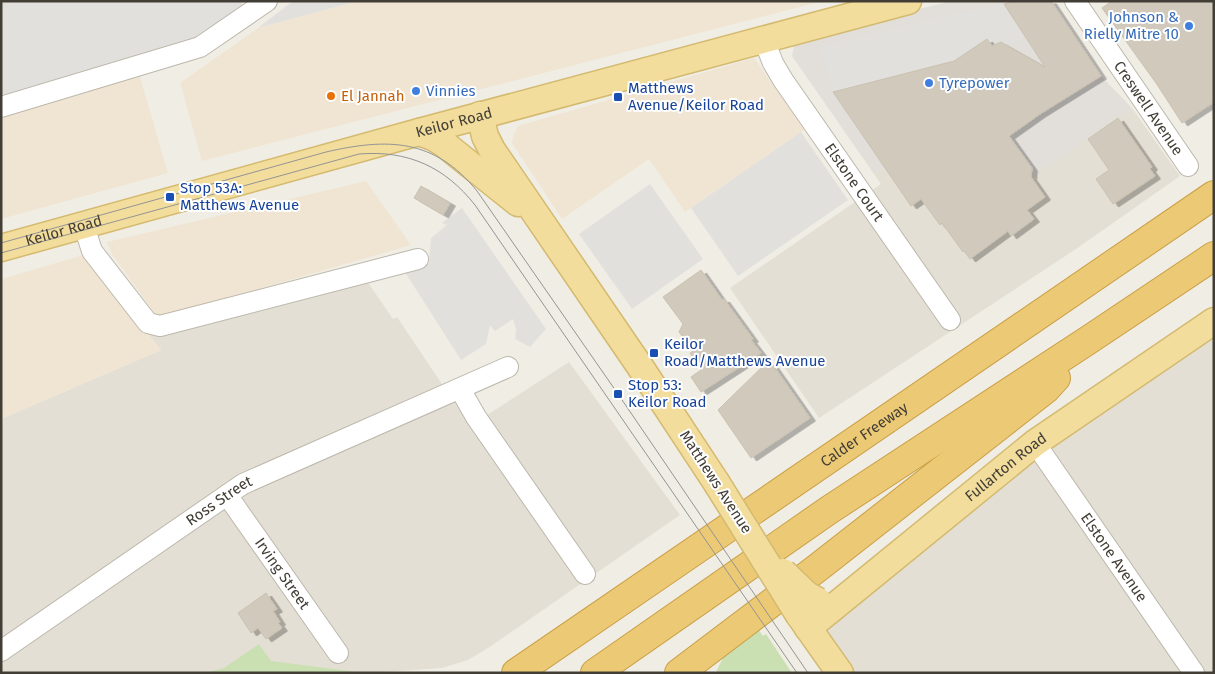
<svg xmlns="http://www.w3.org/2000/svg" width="1215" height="674" viewBox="0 0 1215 674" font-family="'Fira Sans',sans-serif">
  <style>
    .residential { fill: #e4dfd4 }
    .commercial { fill: #f0e5d2 }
    .industrial { fill: #e2dfda }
    .green { fill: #cae0b2 }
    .parking { fill: #e2e0dd }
    .building { fill: #d0c9bc; stroke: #cac1b0; filter: url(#shadow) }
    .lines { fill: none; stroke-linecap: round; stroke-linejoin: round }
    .minor-casing { stroke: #bdb8ac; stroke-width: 22 }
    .major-casing { stroke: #d4ba6f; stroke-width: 29 }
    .highway-casing { stroke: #ca9f46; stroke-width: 30 }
    .minor { stroke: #fff; stroke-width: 20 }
    .major { stroke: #f2dd9d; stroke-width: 26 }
    .highway { stroke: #ecc974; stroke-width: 28 }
    .tram { stroke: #949494; stroke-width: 1 }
    .major-bridge-casing { stroke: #d4ba6f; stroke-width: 29; stroke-linecap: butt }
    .major-bridge { stroke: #f2dd9d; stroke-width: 26 }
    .shop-dot { fill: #3f7fe0; stroke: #fff; stroke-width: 2 }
    .food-dot { fill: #e8710a; stroke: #fff; stroke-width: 2 }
    .transit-dot { fill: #1a4fb4; stroke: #fff; stroke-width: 2 }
    .labels { text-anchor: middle; stroke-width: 4; stroke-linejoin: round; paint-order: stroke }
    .shop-label { font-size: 15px; fill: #366cbe; stroke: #fff; text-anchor: start }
    .transit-label { font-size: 15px; fill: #164399; stroke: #fff; text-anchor: start }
    .food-label { font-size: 15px; fill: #c56008; stroke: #fff; text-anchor: start }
    .street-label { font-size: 15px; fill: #423e36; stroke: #fff }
  </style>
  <defs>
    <filter id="shadow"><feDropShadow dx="5.5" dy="3" stdDeviation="0" flood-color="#0004"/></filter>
  </defs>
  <rect width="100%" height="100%" fill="#f0ede5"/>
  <path class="residential" d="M 989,106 L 1036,173 L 1132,108 L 1180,176 L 1076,249 L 819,418 L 730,288 L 881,184 L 874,174 Z
    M 360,271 L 393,319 L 397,317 L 470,426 L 569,362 L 680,515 L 488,648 L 468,660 L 442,668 L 368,673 L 1,673 L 1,419 L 161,350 L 147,333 Z
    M 1214,321 L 1214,673 L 840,673 L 808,628 Z"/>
  <path class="commercial" d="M 358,1 L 823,1 L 202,161 L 180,83 L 258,28 Z
    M 754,58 L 804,130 L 685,212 L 649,159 L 562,219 L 512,143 L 514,134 L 518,126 Z
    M 139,74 L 168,173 L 1,219 L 1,116 Z
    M 366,181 L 411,245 L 158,318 L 112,254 L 107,242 Z
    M 87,254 L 161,350 L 1,419 L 1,279 Z"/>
  <path class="industrial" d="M 951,1 L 1051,1 L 1101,76 L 1132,108 L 1036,174 L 989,106 L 874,174 L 792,56 L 794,46 L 799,40 Z"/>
  <path class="green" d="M 756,626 L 763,636 L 766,634 L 792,673 L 716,673 C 724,651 739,640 756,626 Z
    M 259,644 L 271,661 L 365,673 L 204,673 L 224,668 Z"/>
  <path class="parking" d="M 1,1 L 240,1 L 244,7 L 195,39 L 1,97 Z
    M 293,1 L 358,1 L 258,28 Z
    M 1004,4 L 1025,36 L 1007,49 L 1001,42 L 992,46 L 987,39 L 954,61 L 833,92 L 820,47 L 919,22 Z
    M 801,132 L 848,200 L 738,276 L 691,208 Z
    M 650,184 L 703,259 L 632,309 L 579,234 Z
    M 462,208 L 546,329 L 530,347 L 515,339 L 516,329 L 513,319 L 495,331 L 490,325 L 486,344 L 461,360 L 403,269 L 410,267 L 417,270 L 429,263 L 431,238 L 447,225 L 442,223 Z"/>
  <path class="building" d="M 1016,1 L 1051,1 L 1101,76 L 1040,114 L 1009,136 L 1032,168 L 1031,177 L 1045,197 L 1027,210 L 1034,219 L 1011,236 L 1008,231 L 970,259 L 964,251 L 963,252 L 942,223 L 940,225 L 921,199 L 911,206 L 833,92 L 954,61 L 987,39 L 992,46 L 1001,42 L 1045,67 L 1004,4 Z
    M 1112,1 L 1214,1 L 1214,102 L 1182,123 L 1156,83 L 1102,8 Z
    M 1118,118 L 1152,167 L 1150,169 L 1155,176 L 1113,204 L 1096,179 L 1109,170 L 1088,139 Z
    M 421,186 L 450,203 L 443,215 L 414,198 Z
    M 701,270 L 722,300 L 724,299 L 753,339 L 751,340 L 761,353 L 701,392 L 691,377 L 701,370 L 690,353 L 693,351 L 679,332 L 683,324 L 663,297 Z
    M 767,362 L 771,367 L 773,365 L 810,418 L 751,458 L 718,410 Z
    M 266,593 L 277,609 L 273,611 L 280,622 L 278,623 L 282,628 L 266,639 L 258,628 L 251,633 L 238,613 Z"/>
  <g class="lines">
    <g class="minor-casing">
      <g id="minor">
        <path id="s1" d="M 1075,1 L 1188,166"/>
        <path id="s2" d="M 764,40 L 773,63 L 783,80 L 950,320"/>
        <path d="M 1,107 L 200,47 L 267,1"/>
        <path d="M 84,226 L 92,251 L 148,323 L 160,326 L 418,259"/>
        <path d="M 460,389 L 476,417 L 585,574"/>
        <path id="s3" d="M 1035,443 L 1194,673"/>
        <path id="s4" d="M 227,495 L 338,653"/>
        <path id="s5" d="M 1,651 L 243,484 L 508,367"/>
      </g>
    </g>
    <g class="major-casing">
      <g id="major">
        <path d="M 480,115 L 485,136 L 492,150 L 639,365 L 716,482"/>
        <path d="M 419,132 L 433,137 L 443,143 L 518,203"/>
        <path id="s6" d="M 1,248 L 419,132 L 908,1"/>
        <path d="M 799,615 L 840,673"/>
        <path id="s7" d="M 808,628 L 1035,443 L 1214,321"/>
      </g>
    </g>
    <g class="highway-casing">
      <g id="highway">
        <path id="s8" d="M 516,673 L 1214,195"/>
        <path d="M 595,673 L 829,510 L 1090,339 L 1214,256"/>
        <path d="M 679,673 L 816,569 L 1046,389 L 1056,378"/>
      </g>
    </g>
    <use href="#minor" class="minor"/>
    <use href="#major" class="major"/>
    <use href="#highway" class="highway"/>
    <path class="tram" d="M 1,243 L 326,152 C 387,138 434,138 477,191 L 618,394 L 808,673
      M 1,253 L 359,154 C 408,150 445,167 475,205 L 797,673"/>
    <g class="major-bridge-casing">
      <path id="major-bridge" d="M 716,482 L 799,615
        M 783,572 L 807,595 L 818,601"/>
    </g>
    <use href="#major-bridge" class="major-bridge"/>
  </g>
  <g class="shop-dot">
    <circle cx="1189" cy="26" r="5"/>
    <circle cx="929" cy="83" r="5"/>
    <circle cx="416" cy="91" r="5"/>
  </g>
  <circle class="food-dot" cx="331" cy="96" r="5"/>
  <g class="transit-dot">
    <rect x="613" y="92" width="10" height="10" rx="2.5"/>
    <rect x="165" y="192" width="10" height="10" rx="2.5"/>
    <rect x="649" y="348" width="10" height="10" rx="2.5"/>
    <rect x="613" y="389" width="10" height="10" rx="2.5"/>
  </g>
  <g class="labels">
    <g class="shop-label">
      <text x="1179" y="22" text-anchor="end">Johnson &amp;<tspan x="1179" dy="17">Rielly Mitre 10</tspan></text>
      <text x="939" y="88">Tyrepower</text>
      <text x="426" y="96">Vinnies</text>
    </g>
    <g class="transit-label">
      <text x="628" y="93">Matthews<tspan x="628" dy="17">Avenue/Keilor Road</tspan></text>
      <text x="180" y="193">Stop 53A:<tspan x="180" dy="17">Matthews Avenue</tspan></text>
      <text x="664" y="349">Keilor<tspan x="664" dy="17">Road/Matthews Avenue</tspan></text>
      <text x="628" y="390">Stop 53:<tspan x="628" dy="17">Keilor Road</tspan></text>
    </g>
    <g class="food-label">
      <text x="341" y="101">El Jannah</text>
    </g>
    <g class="street-label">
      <text dy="5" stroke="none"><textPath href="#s1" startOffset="130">Creswell Avenue</textPath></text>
      <text dy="5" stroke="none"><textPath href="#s6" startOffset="470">Keilor Road</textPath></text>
      <text dy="5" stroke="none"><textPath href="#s2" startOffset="169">Elstone Court</textPath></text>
      <text dy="5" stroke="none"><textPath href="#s6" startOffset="65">Keilor Road</textPath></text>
      <text dy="5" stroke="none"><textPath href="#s8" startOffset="422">Calder Freeway</textPath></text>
      <text dy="5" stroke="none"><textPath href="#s7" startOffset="255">Fullarton Road</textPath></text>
      <text transform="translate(716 482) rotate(57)" y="5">Matthews Avenue</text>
      <text dy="5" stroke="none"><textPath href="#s5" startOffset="265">Ross Street</textPath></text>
      <text dy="5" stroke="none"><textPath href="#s3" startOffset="139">Elstone Avenue</textPath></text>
      <text dy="5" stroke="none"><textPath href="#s4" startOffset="96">Irving Street</textPath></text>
    </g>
  </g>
  <rect width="1215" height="674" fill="none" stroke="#423e36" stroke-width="5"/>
</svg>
